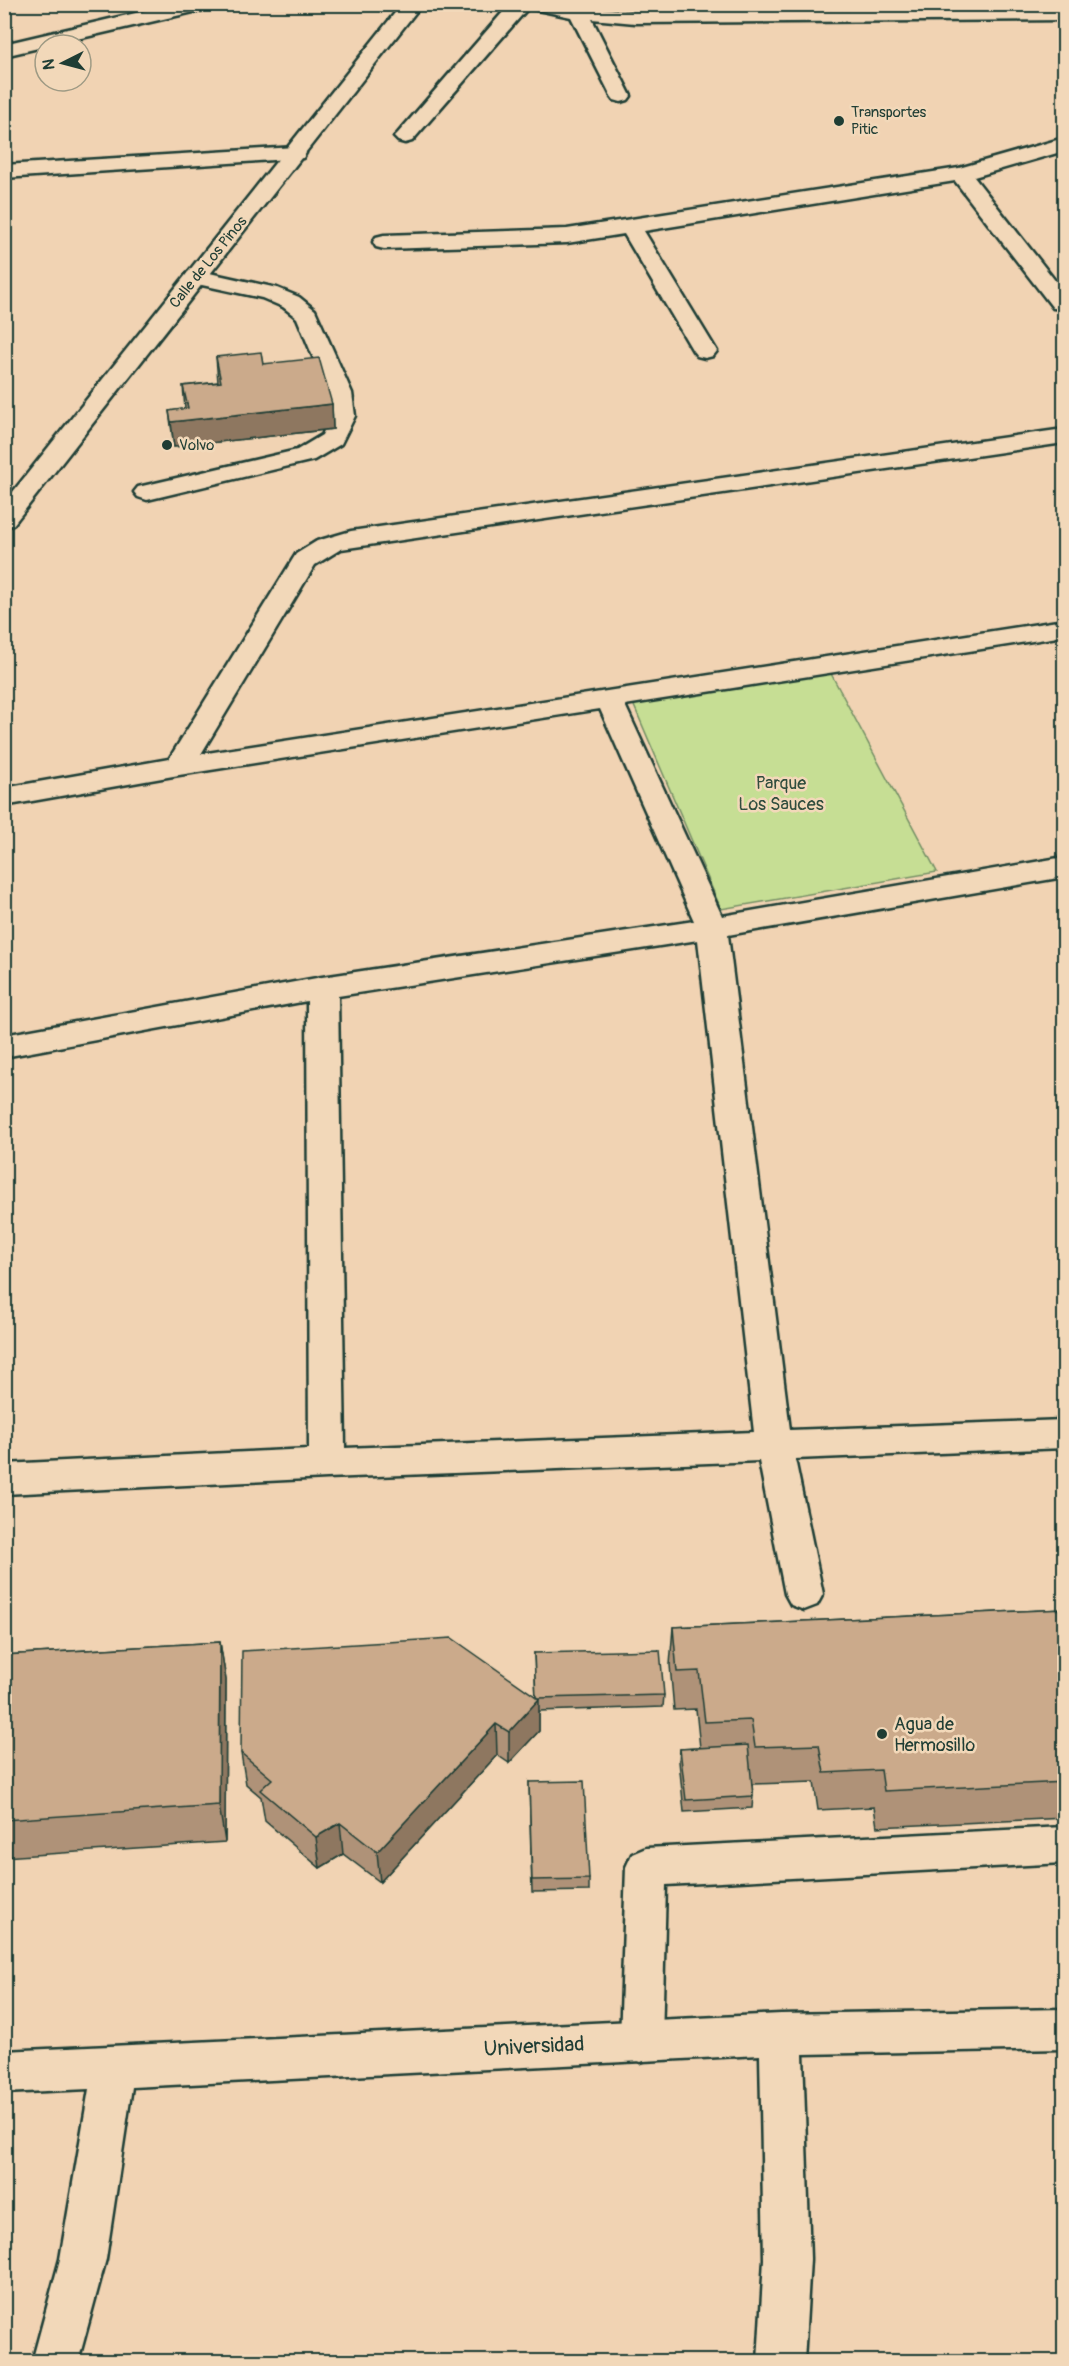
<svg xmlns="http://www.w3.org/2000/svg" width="1069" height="2366" viewBox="0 0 1069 2366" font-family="Pangolin,sans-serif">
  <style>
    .green { fill: #c6de94; stroke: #728e64; stroke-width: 1.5 }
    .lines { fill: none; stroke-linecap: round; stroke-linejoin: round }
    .service-casing { stroke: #1f3d34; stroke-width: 5 }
    .minor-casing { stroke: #1f3d34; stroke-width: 5 }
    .tertiary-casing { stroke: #1f3d34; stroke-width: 5 }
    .service { fill: #f2d8b9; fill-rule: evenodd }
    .minor { fill: #f2d8b9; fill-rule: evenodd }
    .tertiary { fill: #f2d8b9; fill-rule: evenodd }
    .wall { fill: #af9278; stroke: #1f3d34; stroke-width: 1.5 }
    .shaded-wall { fill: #8e7761; stroke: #1f3d34; stroke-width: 1.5 }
    .building { fill: #cbaa8b; stroke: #1f3d34; stroke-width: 1.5 }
    .poi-dot { fill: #1f3d34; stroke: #f2d8b9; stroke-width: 2 }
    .labels { text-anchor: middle; stroke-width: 5; stroke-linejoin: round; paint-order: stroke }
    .far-poi-label { font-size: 15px; fill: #1f3d34; stroke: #f2d8b9; text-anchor: start }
    .far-street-label { font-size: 15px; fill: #1f3d34; stroke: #f2d8b9 }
    .park-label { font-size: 18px; fill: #304d3e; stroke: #f2d8b9 }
    .poi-label { font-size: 18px; fill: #1f3d34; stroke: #f2d8b9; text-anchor: start }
    .near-street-label { font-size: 21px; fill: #1f3d34; stroke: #f2d8b9 }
  </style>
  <rect width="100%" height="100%" fill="#f1d3b3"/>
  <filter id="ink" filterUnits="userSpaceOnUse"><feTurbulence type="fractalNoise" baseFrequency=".0167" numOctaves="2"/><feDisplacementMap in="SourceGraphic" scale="12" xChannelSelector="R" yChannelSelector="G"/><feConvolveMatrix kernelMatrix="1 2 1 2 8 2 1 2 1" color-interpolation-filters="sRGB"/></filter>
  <g filter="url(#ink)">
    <path class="green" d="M 829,670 L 937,872 L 721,909 L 632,701 Z"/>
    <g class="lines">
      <g class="service-casing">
        <path id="service" d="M 510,4 L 588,4 L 588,7 L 635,11 L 1064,8 L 1064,20 L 635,23 L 592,19 L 631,96 L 628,100 L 621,102 L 614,100 L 611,96 L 571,17 L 528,8 L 412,141 L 405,143 L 398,141 L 394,137 L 398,133 Z
          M 1064,138 L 1064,151 L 974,177 L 1064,292 L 1064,309 L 1053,308 L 955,181 L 644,231 L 717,351 L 713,356 L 705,358 L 697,356 L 693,351 L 624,234 L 567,243 L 384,249 L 376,247 L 373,242 L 376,237 L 384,235 L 567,229 L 959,168 Z
          M 196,270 L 277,288 L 299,297 L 315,310 L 352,393 L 355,416 L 341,444 L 314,460 L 147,500 L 138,497 L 134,492 L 138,487 L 297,450 L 322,435 L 331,416 L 328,393 L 297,318 L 283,307 L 262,298 L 188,282 L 185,277 L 188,272 Z
          M 1064,1827 L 1064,1863 L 666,1885 L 662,2041 L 656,2056 L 641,2062 L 626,2056 L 620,2041 L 626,1867 L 632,1854 L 646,1848 Z"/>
      </g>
      <g class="minor-casing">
        <path id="minor" d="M 174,4 L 211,4 L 209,8 L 202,10 L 4,56 L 4,44 Z
          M 295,147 L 303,148 L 306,153 L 303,158 L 4,178 L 4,165 Z
          M 1064,429 L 1064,443 L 341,549 L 315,565 L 201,754 L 1064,620 L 1064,636 L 625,705 L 722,916 L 1064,857 L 1064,877 L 728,935 L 790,1430 L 1064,1420 L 1064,1448 L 795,1459 L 823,1594 L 817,1605 L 804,1610 L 791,1605 L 785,1594 L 759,1461 L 327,1478 L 4,1494 L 4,1464 L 309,1449 L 307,1001 L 4,1057 L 4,1035 L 322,977 L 694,921 L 600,709 L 179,775 L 4,806 L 4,788 L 169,759 L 296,554 L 317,541 L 351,531 ZM 698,940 L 754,1432 L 345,1448 L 338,996 Z
          M 1064,2009 L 1064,2049 L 803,2054 L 810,2259 L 804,2362 L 758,2362 L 764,2259 L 760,2055 L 132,2087 L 106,2259 L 78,2362 L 32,2362 L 60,2259 L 89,2089 L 4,2093 L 4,2051 L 781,2014 Z"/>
      </g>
      <g class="tertiary-casing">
        <path id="tertiary" d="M 402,4 L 422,4 L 13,525 L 4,528 L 4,503 Z"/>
      </g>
      <use href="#service" class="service"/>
      <use href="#minor" class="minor"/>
      <use href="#tertiary" class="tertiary"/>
    </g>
    <path class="wall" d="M 216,357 L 263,364 L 332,404 L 333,429 L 174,447 L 169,411 L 185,409 L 183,386 L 218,382 Z
      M 1065,1609 L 1065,1818 L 877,1827 L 874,1807 L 818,1810 L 814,1782 L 752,1784 L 753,1796 L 752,1808 L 684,1812 L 679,1761 L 680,1749 L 700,1748 L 696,1709 L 674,1710 L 670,1665 L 673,1627 Z
      M 220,1642 L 226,1680 L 225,1842 L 4,1857 L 4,1655 Z
      M 534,1653 L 664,1695 L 663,1707 L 539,1711 L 539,1731 L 509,1763 L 497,1755 L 380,1882 L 343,1854 L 320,1868 L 265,1821 L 261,1797 L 246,1784 L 241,1753 L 536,1697 Z
      M 529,1782 L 589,1879 L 589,1891 L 532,1892 Z"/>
    <path class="shaded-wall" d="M 332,404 L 333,429 L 174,447 L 171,422 Z
      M 220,1642 L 226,1680 L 225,1842 L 219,1805 Z
      M 539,1699 L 539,1731 L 509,1763 L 509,1732 Z
      M 496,1724 L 497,1755 L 380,1882 L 377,1852 Z
      M 340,1823 L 343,1854 L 320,1868 L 316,1837 Z"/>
    <path class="building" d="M 261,352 L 263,364 L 319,358 L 332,404 L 171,422 L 169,411 L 188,408 L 183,386 L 221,382 L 216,357 Z
      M 1065,1609 L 1065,1782 L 884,1791 L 881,1770 L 824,1773 L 819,1745 L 755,1747 L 751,1720 L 705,1722 L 699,1671 L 677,1672 L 673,1627 Z
      M 452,1638 L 539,1699 L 509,1732 L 496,1724 L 377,1852 L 340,1823 L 316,1837 L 260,1790 L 272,1779 L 241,1753 L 242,1651 Z
      M 220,1642 L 219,1805 L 4,1820 L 4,1655 Z
      M 660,1650 L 664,1695 L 538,1698 L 536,1698 L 534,1653 Z
      M 748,1745 L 753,1796 L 686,1800 L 680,1749 Z
      M 584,1781 L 589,1879 L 532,1880 L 529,1782 Z"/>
  </g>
  <g class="poi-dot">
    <circle cx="839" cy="121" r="6"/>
    <circle cx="167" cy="445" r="6"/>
    <circle cx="882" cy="1734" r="6"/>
  </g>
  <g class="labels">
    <g class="far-poi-label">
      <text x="851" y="117">Transportes<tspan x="851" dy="17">Pitic</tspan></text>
      <text x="179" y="450">Volvo</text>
    </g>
    <g class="far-street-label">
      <text transform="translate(208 262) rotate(-51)" y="5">Calle de Los Pinos</text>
    </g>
    <g class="park-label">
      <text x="781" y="789">Parque<tspan x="781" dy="21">Los Sauces</tspan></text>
    </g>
    <g class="poi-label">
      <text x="894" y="1730">Agua de<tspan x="894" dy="21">Hermosillo</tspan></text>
    </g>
    <g class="near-street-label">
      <text transform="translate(534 2046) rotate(-3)" y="7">Universidad</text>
    </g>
  </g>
  <rect width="1069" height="2366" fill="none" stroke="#f2d8b9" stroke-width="24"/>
  <rect x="12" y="12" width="1045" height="2342" fill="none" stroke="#1f3d34" stroke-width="2" filter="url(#ink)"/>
  <g transform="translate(63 63) rotate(264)"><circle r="28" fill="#f2d8b9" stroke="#9e9a84" stroke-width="1.5"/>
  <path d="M0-4.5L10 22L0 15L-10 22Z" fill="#1f3d34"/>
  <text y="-9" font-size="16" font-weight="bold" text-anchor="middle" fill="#1f3d34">N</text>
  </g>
</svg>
